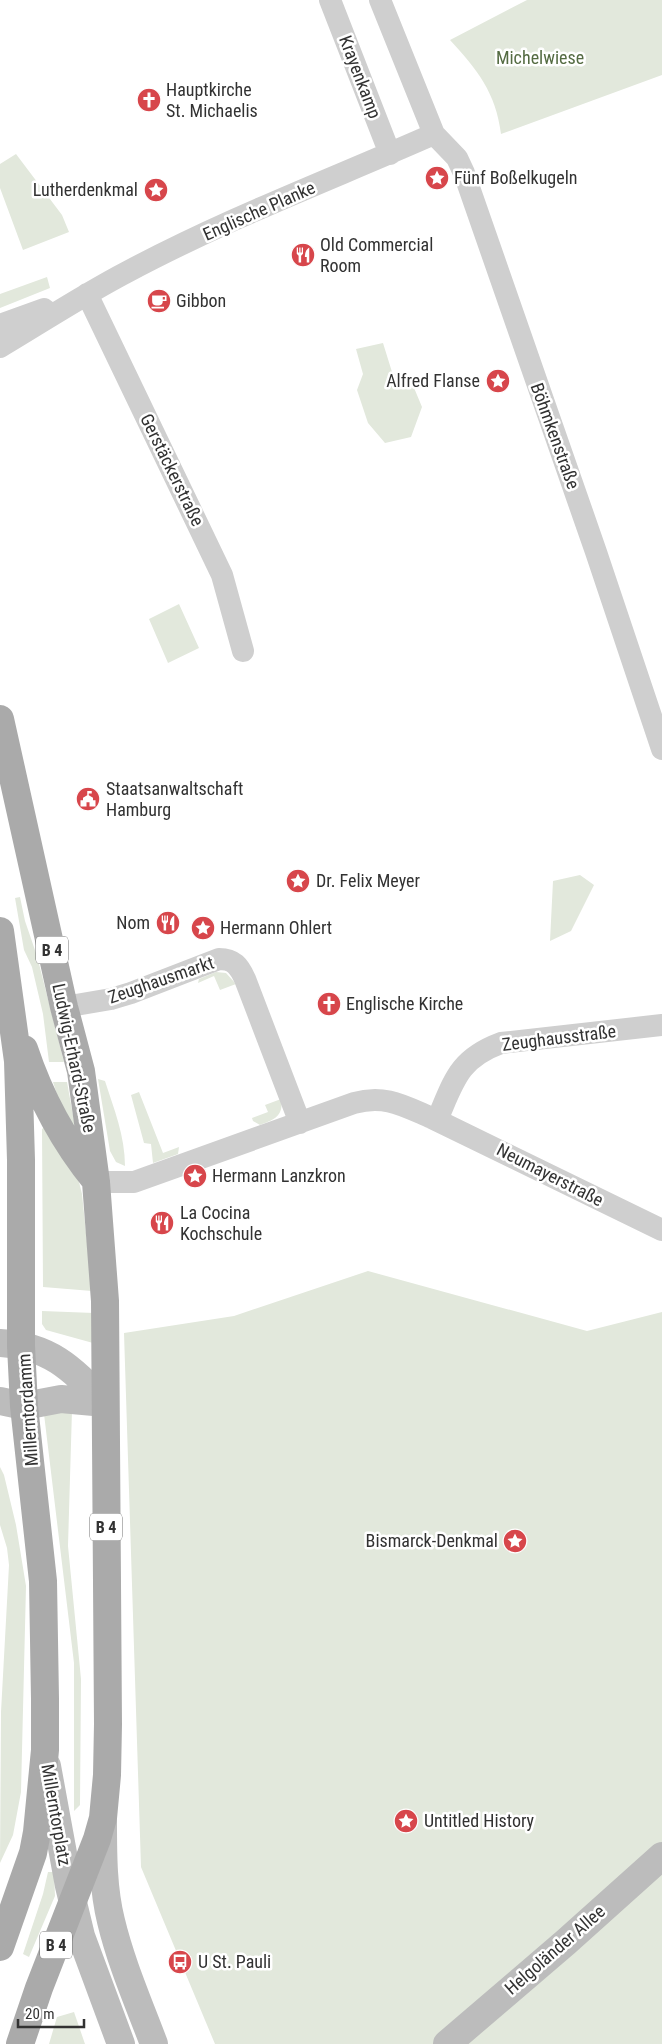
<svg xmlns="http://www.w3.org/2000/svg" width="662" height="2044" viewBox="0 0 662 2044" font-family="'Roboto Condensed',sans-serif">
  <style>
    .green { fill: #e2e8dc }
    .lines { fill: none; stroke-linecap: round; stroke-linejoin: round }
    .street { stroke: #cfcfcf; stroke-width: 22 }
    .secondary { stroke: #bcbcbc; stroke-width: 28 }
    .primary { stroke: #aaa; stroke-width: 28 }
    .labels { text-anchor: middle; stroke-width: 5; stroke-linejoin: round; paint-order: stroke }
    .shield { fill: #fff; stroke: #707070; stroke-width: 1 }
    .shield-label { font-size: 16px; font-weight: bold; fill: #323232 }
    .park-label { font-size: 18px; fill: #546b42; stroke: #fff }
    .street-label { font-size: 18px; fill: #323232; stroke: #fff }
    .poi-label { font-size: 18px; fill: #323232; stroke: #fff; text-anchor: start }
  </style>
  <rect width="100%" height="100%" fill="#fff"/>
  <path class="green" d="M 527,0 L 662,0 L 662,75 L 501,134 C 496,93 477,69 450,40 Z
    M 16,154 L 62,215 L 69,232 L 23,250 L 0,188 L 0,164 Z
    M 47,277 L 50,288 L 0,308 L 0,294 Z
    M 383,343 L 392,372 L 412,383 L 422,407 L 411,437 L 385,443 L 368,423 L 357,390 L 363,374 L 356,349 Z
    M 179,604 L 199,648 L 168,663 L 149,619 Z
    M 580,875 L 594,885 L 571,931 L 550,941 L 553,881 Z
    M 20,897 L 25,921 L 37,956 L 64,1062 L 49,1062 L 43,1014 L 32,967 L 24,950 L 15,898 Z
    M 216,972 L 226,973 L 236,984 L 220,990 L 214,976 L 198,983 L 199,979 Z
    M 98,1079 L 105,1081 C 114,1109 125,1136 125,1166 L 116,1162 L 110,1151 Z
    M 53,1082 L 67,1082 L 76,1132 L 70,1134 Z
    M 139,1092 L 163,1153 L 179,1147 L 178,1154 L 153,1163 L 151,1144 L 144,1143 L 131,1095 Z
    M 281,1099 C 284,1116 274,1120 260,1125 L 253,1121 L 252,1118 L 268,1112 L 265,1105 Z
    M 49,1124 L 76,1170 L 82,1194 L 92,1291 L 43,1287 L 42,1129 Z
    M 368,1271 L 587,1331 L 662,1312 L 662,2044 L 215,2044 L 141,1867 L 124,1333 L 234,1316 Z
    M 42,1311 L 94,1313 L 93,1343 L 46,1330 L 42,1324 Z
    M 72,1410 L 68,1546 L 81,1679 L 80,1805 L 74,1811 L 74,1663 L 44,1414 Z
    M 0,1467 L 4,1475 L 16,1525 L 26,1586 L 21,1792 L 13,1835 L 0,1863 L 1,1712 L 9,1565 L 7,1548 L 0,1525 Z
    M 48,1872 L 54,1872 L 55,1896 L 29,1957 L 23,1954 L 43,1894 Z
    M 74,2012 L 85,2044 L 49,2044 L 57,2017 Z"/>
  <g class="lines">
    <path class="street" d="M 330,0 L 390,154
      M 380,0 L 434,134 L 457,158 L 464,173 L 596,552 L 662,749
      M 87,294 L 222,575 L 243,651
      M 0,325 L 44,309
      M 0,347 C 42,322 83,295 127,272 C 226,219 332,179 434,134
      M 64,1007 L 111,999 L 131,993 L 219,959 C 234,959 239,966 245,979 L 300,1123
      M 437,1120 C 454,1081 458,1059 501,1043 L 662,1025
      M 96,1182 L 134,1182 L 354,1103 C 385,1094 404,1106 432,1118 L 662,1230"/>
    <path class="secondary" d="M 0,1343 C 51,1346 72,1369 105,1403
      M 0,1401 L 24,1406 L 61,1399 L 105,1403
      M 47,1766 L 69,1886 L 81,1936 L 121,2044
      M 103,1822 C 103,1855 103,1889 111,1921 C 121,1963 139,2004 154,2044
      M 447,2044 L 566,1942 L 662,1856"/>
    <path class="primary" d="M 0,719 L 64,1007 L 81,1071 L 96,1182 L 105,1301 L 108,1724 L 107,1775 L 103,1818 L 97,1839 L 39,1988 L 20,2044
      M 0,931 L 18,1061 L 21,1160 L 21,1346 L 24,1406 L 43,1581 L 45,1699 L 45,1750 L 37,1832 L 33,1853 L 0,1947
      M 24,1049 C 40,1097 64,1142 96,1181"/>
  </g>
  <defs>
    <g id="church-disc" transform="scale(1.25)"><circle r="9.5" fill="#d7464b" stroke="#fff"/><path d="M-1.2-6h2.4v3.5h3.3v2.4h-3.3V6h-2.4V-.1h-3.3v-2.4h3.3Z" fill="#fff"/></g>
    <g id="sight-disc" transform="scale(1.25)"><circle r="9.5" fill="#d7464b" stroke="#fff"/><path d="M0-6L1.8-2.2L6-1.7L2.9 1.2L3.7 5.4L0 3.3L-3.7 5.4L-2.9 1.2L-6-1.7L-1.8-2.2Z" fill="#fff"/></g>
    <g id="restaurant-disc" transform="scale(1.25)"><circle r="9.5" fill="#d7464b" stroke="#fff"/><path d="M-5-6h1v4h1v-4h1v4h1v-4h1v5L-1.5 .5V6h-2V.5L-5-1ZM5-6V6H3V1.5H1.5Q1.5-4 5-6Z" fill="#fff"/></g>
    <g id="cafe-disc" transform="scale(1.25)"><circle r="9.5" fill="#d7464b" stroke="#fff"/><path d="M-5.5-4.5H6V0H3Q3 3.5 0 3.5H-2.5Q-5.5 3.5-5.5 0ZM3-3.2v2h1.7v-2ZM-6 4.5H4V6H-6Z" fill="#fff"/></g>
    <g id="civic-disc" transform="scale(1.25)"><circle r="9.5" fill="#d7464b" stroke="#fff"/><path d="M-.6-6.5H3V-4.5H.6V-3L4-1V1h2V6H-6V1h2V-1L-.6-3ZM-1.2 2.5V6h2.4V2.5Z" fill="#fff"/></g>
    <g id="bus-disc" transform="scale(1.25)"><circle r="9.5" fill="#d7464b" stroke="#fff"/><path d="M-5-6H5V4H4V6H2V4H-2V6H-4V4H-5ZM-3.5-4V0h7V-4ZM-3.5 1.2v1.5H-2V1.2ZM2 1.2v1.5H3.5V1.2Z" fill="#fff"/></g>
  </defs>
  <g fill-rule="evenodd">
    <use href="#church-disc" x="149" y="100"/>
    <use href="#sight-disc" x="437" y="178"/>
    <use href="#sight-disc" x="156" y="190"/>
    <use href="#restaurant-disc" x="303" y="255"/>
    <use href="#cafe-disc" x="159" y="301"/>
    <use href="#sight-disc" x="498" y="381"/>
    <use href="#civic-disc" x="88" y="799"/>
    <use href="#sight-disc" x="298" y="881"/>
    <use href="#restaurant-disc" x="168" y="923"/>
    <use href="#sight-disc" x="203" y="928"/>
    <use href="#church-disc" x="329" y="1004"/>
    <use href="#sight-disc" x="195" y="1176"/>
    <use href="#restaurant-disc" x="162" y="1223"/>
    <use href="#sight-disc" x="515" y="1541"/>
    <use href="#sight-disc" x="406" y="1821"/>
    <use href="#bus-disc" x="180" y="1962"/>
  </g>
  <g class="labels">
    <g class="shield">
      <rect x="36" y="936.5" width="32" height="27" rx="4"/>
      <rect x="90" y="1513.5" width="32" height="27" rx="4"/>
      <rect x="40" y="1931.5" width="32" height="27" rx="4"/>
    </g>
    <g class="shield-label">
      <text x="52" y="956">B 4</text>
      <text x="106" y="1533">B 4</text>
      <text x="56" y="1951">B 4</text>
    </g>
    <g class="park-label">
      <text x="540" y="64">Michelwiese</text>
    </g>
    <g class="street-label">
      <text transform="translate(360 77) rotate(69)" y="6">Krayenkamp</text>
      <text transform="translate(259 211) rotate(-24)" y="6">Englische Planke</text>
      <text transform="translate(555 436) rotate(70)" y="6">Böhmkenstraße</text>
      <text transform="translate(172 470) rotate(64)" y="6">Gerstäckerstraße</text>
      <text transform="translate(161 980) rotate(-19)" y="6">Zeughausmarkt</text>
      <text transform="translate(559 1038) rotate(-7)" y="6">Zeughausstraße</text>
      <text transform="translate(74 1058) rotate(78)" y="6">Ludwig-Erhard-Straße</text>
      <text transform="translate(550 1175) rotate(27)" y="6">Neumayerstraße</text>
      <text transform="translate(28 1410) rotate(-94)" y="6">Millerntordamm</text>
      <text transform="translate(56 1815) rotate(80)" y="6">Millerntorplatz</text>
      <text transform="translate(555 1950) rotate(-41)" y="6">Helgoländer Allee</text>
    </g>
    <g class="poi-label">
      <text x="166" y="96">Hauptkirche<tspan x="166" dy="21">St. Michaelis</tspan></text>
      <text x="454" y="184">Fünf Boßelkugeln</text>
      <text x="138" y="196" text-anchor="end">Lutherdenkmal</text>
      <text x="320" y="251">Old Commercial<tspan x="320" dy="21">Room</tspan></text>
      <text x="176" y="307">Gibbon</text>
      <text x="480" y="387" text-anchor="end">Alfred Flanse</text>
      <text x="106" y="795">Staatsanwaltschaft<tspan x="106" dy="21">Hamburg</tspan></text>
      <text x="316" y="887">Dr. Felix Meyer</text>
      <text x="150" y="929" text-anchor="end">Nom</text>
      <text x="220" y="934">Hermann Ohlert</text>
      <text x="346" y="1010">Englische Kirche</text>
      <text x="212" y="1182">Hermann Lanzkron</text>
      <text x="180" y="1219">La Cocina<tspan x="180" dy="21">Kochschule</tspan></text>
      <text x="498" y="1547" text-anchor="end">Bismarck-Denkmal</text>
      <text x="424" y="1827">Untitled History</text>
      <text x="198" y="1968">U St. Pauli</text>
    </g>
  </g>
  <path d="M18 2019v8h66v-8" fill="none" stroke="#323232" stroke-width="2.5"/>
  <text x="25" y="2019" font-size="15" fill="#323232" stroke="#ffffff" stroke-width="4" paint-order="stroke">20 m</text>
</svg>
